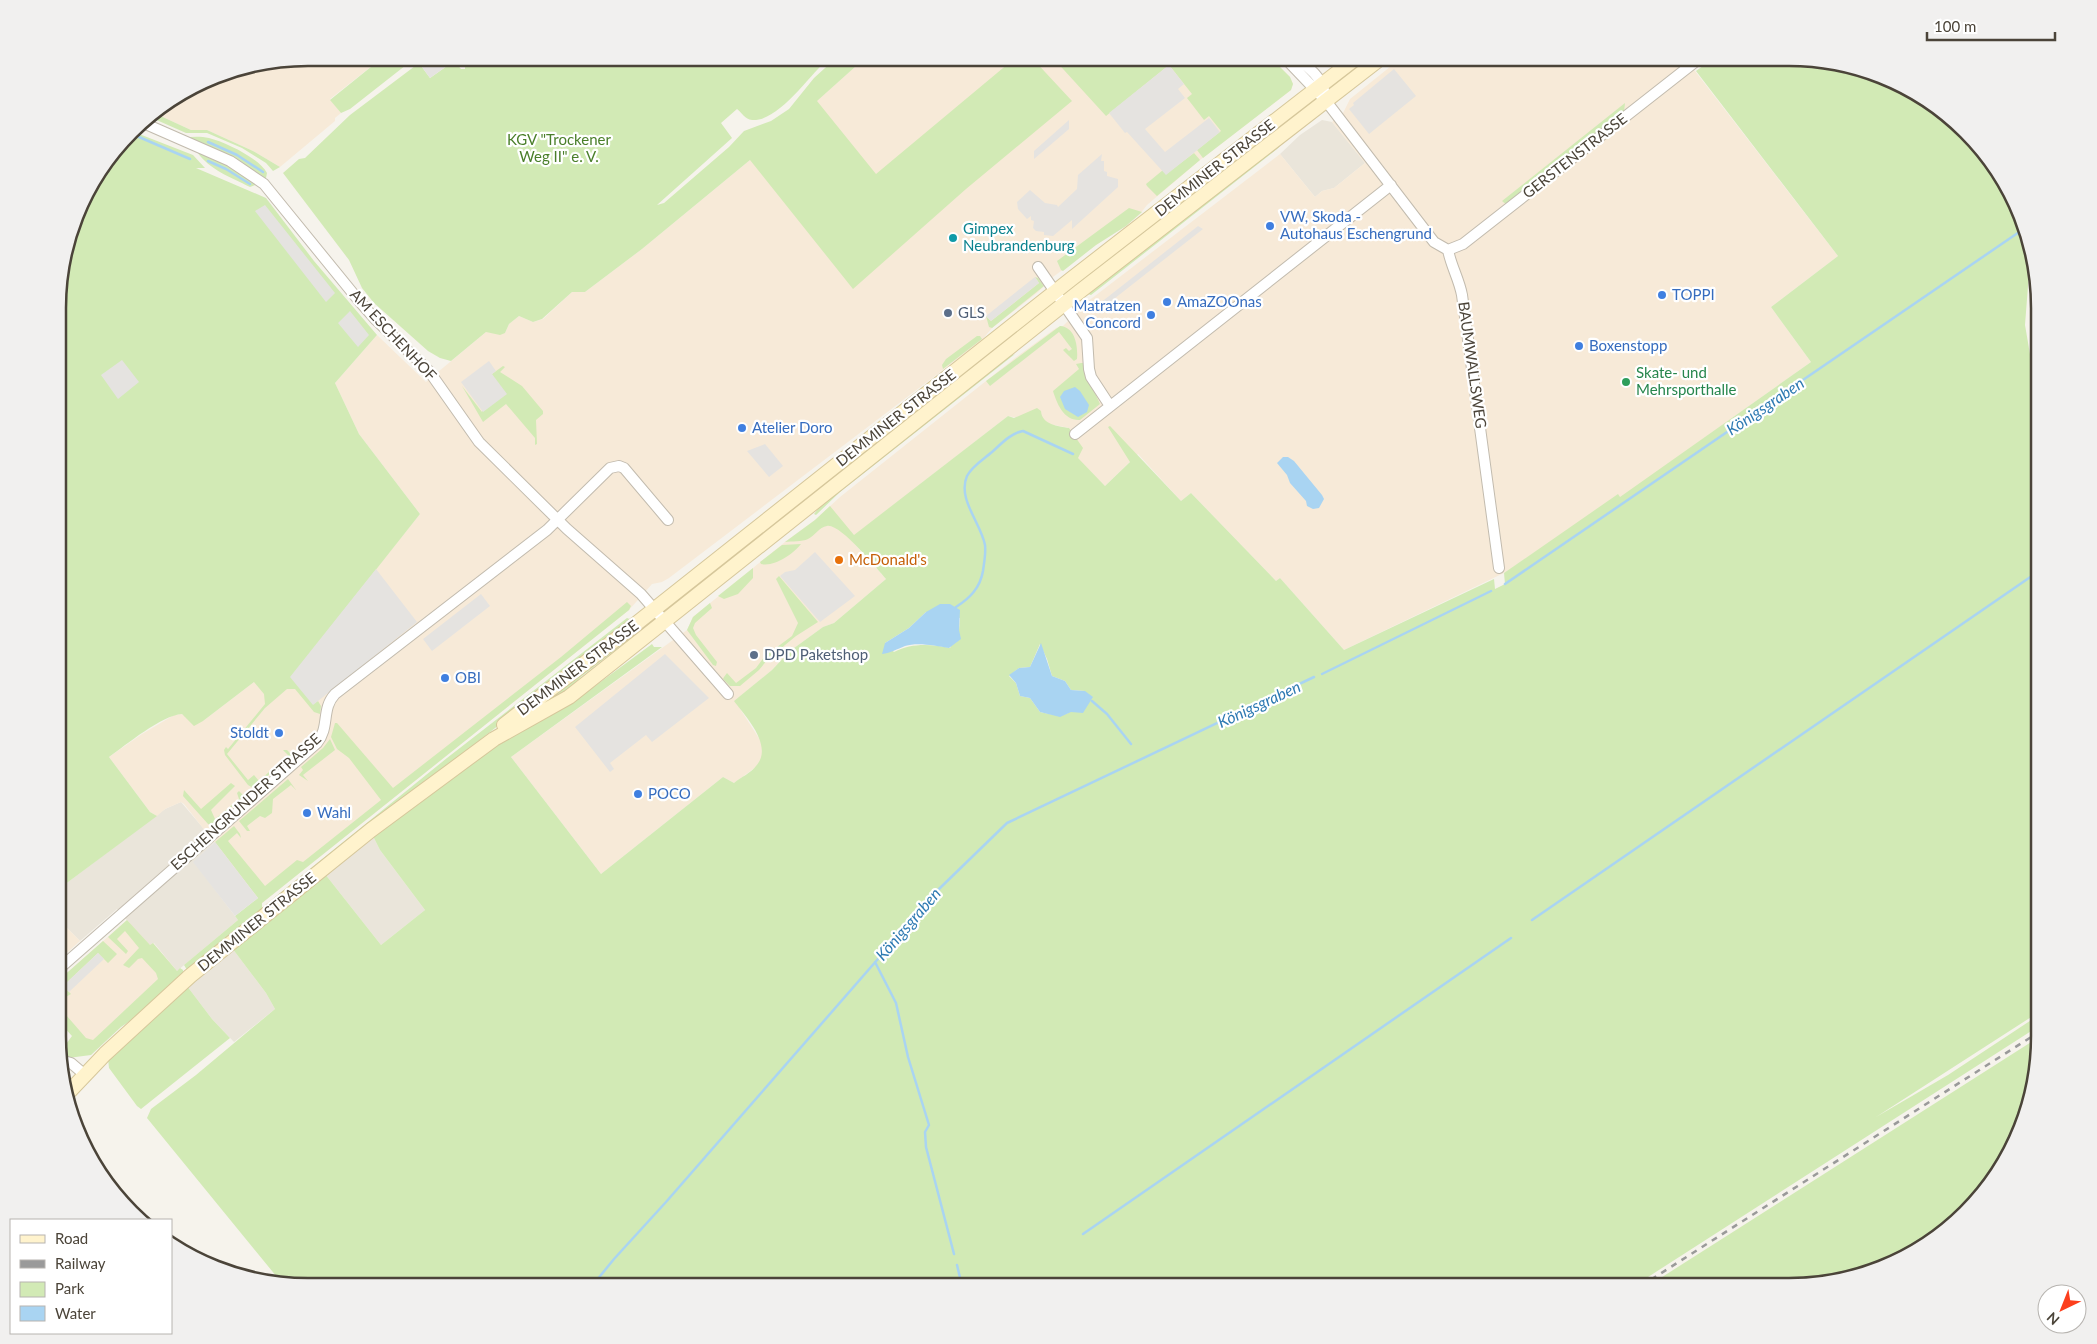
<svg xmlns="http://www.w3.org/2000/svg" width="2097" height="1344" viewBox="0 0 2097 1344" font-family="Lato,sans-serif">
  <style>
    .residential { fill: #eae5da }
    .commercial { fill: #f7ead8 }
    .green { fill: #d2eab5; fill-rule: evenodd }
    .parking { fill: #e5e3e0 }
    .water { fill: #a9d4f2 }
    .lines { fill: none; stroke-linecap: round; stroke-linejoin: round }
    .stream { stroke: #a9d4f2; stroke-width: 2.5 }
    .street-casing { stroke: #c2bbae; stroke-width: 12 }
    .secondary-casing { stroke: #d6c79b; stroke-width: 16 }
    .street { stroke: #fff; stroke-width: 10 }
    .secondary { stroke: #fff3cd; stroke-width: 14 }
    .rail { stroke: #9a9a9a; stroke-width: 2.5; stroke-dasharray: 6 6; stroke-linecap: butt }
    .shop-dot { fill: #3f7fe0; stroke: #fff; stroke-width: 2 }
    .culture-dot { fill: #0f9aa8; stroke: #fff; stroke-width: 2 }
    .service-dot { fill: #5c6f8a; stroke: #fff; stroke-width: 2 }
    .leisure-dot { fill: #2e9e5b; stroke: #fff; stroke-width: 2 }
    .food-dot { fill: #e8710a; stroke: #fff; stroke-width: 2 }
    .labels { text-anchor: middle; stroke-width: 4.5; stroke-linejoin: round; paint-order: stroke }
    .park-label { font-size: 15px; fill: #4a7f2a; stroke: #fff }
    .street-label { font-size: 15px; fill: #4b4439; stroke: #fff }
    .shop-label { font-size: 15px; fill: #366cbe; stroke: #fff; text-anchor: start }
    .culture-label { font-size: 15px; fill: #0d838f; stroke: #fff; text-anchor: start }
    .service-label { font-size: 15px; fill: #4e5e75; stroke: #fff; text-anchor: start }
    .leisure-label { font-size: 15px; fill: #27864d; stroke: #fff; text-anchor: start }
    .food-label { font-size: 15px; fill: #c56008; stroke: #fff; text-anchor: start }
    .water-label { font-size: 16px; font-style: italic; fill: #2e7ab2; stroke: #fff }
    .rim { fill: none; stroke: #4b4439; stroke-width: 2.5 }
  </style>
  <rect width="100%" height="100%" fill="#f6f3ec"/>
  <path class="residential" d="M 1322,120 L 1332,122 L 1365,163 L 1334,188 L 1322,191 L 1315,197 L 1280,154 L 1300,135 Z
    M 181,802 L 215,842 L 194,862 L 238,920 L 177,971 L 154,943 L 150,946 L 117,909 L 80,941 L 60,921 L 60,888 L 165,809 Z
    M 373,836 L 380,850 L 425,910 L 381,945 L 325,874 Z
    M 232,948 L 266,993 L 275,1009 L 234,1042 L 212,1019 L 187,986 Z"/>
  <path class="commercial" d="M 309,58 L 382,58 L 330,99 L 341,113 L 335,118 L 335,121 L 280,167 L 253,151 L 207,130 L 191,130 L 154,113 L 213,77 Z
    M 865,58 L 1271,58 L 1290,77 L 1293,84 L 1291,90 L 1200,160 L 1147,205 L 1140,214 L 1126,226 L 1096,245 L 1053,277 L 1038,292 L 992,328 L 981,341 L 669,578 L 662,582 L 652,584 L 629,610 L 262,903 L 184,804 L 181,802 L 165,809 L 157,816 L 150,812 L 109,757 L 142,734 L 174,715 L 182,714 L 188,718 L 203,721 L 254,682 L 376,569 L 420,514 L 359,434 L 335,383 L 377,335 L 426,382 L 486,332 L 505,333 L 509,324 L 519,316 L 533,322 L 543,319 L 572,292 L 585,292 L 642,249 L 750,160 Z
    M 1401,58 L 1693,58 L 1688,62 L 1838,256 L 1771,307 L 1811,362 L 1620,498 L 1618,495 L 1506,572 L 1344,650 L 1280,578 L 1276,581 L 1191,493 L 1181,501 L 1138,454 L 1105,486 L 1077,458 L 1069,428 L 1008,416 L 850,539 L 886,579 L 834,623 L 823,627 L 790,651 L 772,670 L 735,701 L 762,743 L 763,757 L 756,767 L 734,783 L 723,777 L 601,874 L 511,757 L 687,630 L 693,617 L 785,542 L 815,520 L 840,497 L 1015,358 L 1056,328 L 1063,326 L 1087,302 L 1280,154 L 1315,197 L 1322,191 L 1334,188 L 1365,163 L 1332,122 L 1343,113 L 1350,99 Z
    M 127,920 L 150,945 L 153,943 L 178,972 L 88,1050 L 60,1015 L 60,979 Z
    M 60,921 L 80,941 L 60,959 Z"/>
  <path class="green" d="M 382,58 L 415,58 L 350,109 L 341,113 L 330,100 Z
    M 470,58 L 829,58 C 810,74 779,122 752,120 C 745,119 742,113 737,109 L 721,123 L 732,138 L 657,205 L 664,203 L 729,147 L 744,131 L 771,121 L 789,109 L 814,78 L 836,58 L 865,58 L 817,101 L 876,174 L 1015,58 L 1032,58 L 1072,101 L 966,189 L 853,289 L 750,160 L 642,249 L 585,292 L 572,292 L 542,319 L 533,322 L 519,316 L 509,324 L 505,333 L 500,335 L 486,332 L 451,361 L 440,358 L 428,351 L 374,303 L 362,288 L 349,260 L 283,173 L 299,159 L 305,158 L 350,115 L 419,63 L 430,78 L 454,61 L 461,69 L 465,69 L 465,62 Z
    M 1053,58 L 1271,58 L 1290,77 L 1293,84 L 1291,90 L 1203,158 L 1197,150 L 1221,131 L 1209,116 L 1204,120 L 1187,98 L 1192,94 L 1169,65 L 1106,116 Z
    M 1714,58 L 1789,58 L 1854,66 L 1928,100 L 1966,131 L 2006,183 L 2031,243 L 2034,260 L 2029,273 L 2025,325 L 2031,360 L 2039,376 L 2039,1012 L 1876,1117 L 1948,1075 L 2039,1015 L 2039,1026 L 1634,1286 L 308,1286 L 281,1282 L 147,1118 L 151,1109 L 196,1075 L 275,1009 L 266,993 L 232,948 L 325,874 L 381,945 L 425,910 L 380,850 L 373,836 L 480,753 L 572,703 L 652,644 L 654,647 L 662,647 L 511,757 L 601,874 L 723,777 L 734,783 C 741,777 751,773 756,766 C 774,746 746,717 734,701 L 772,670 L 790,651 L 823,627 L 834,623 L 886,579 C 877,569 840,523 827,526 C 819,527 815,536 808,539 C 802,542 792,541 785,542 L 815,520 L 830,506 L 854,535 L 1008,416 L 1014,418 L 1037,408 L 1041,411 C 1042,425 1058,426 1069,428 L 1083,448 L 1078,458 L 1105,486 L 1130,462 L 1108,427 L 1110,426 L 1181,501 L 1191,493 L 1276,581 L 1280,578 L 1344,650 L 1494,579 L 1495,589 L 1505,584 L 1504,573 L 1618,494 L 1620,497 L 1811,362 L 1771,307 L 1838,256 L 1696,71 ZM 926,612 L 960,618 L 959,630 L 950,648 C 930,644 912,643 894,652 L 885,643 L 909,628 ZM 1040,644 L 1047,659 L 1052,676 L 1065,681 L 1071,690 L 1085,691 C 1069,715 1070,719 1040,712 L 1030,698 L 1020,696 L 1016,683 L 1009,676 L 1019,668 L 1030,667 Z
    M 1625,103 L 1624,112 L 1507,205 L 1502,201 Z
    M 1295,112 L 1296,114 L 1249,151 L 1234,166 L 1106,264 L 1118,251 Z
    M 154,113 L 191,130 L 207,130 L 253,151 L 280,167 L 273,171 L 266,163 L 242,148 L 207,133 L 186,133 L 152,118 L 150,115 Z
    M 1297,129 L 1277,149 L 1091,295 L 1088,294 Z
    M 134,132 L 193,155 L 205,168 L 196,168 L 266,198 L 314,261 L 377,335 L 335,383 L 359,434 L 420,514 L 291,677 L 313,704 L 318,701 L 321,706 L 320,714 L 314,712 L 295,689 L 287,689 L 265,708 L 227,754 L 248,780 L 254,775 L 259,781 L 288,755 L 283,750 L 287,750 L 292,755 L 253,788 L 248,785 L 225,755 L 224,750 L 226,747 L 228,749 L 265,704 L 264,694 L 254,682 L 203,721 L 194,726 L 182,714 C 162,715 126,745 109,757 L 150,812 L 157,816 L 60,888 L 60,276 L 84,197 Z
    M 184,137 C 192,137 201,136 209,138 C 225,142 259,158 267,173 L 266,178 L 264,179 L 231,157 Z
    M 197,152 L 229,165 L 258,184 L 250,187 C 230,177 210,170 197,152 Z
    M 1194,153 L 1200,160 L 1157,196 L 1147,186 L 1146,184 L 1163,170 L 1166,174 Z
    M 1129,208 L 1142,212 L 1126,226 L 1096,245 L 1063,271 L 1061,270 L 1057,261 Z
    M 2035,268 L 2039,292 L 2039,367 C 2029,344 2027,292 2035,268 Z
    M 1035,277 L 1038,278 L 1044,286 L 992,328 L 989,327 L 986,316 L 991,321 L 1039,283 Z
    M 1046,307 L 1048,309 L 682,603 L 680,600 L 734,557 L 752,539 Z
    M 1060,326 C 1076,327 1078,348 1077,359 L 1074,361 L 1063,350 L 1066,348 L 1069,351 L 1072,349 L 1059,332 L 990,386 L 986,381 Z
    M 977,336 L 980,336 L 982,339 L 943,369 L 942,365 L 946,359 Z
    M 1015,354 L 840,492 L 816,515 L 814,514 L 822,504 L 1007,357 Z
    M 1081,363 L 1084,363 L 1085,371 L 1100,404 L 1080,420 C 1064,421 1057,404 1053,391 L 1079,369 L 1076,364 Z
    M 503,366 L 505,367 L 500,372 L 522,386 L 543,411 L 543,414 L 536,420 L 537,444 L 535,445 L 535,438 L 506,404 L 483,422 L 462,386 L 482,412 L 492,374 Z
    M 801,544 C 793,554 775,567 761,564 L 760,562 L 782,545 Z
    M 753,568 L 753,578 L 738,594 L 724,599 L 718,596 Z
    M 779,576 L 818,622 L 796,636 L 768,659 L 759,670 L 740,686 L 730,686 L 723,679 L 724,677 L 727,673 L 736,683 L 756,668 L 765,656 L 792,636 L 798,623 L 776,579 Z
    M 627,602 L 631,606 L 629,610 L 262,903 L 262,911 L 187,970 L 184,965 L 238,920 L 235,916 L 258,898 L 215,842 L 234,826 L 240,834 L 241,838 L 237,833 L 228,841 L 265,886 L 297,860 L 303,862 L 381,800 L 349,758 L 337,749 L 331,737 L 335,723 L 337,723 L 393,788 L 561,657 Z
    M 710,603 L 712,608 L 695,623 L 693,628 L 696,635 L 717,662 L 716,666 L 713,665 L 687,630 L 693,617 Z
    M 627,618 L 632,620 L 273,903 L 274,898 L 447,758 Z
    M 637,629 L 639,632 L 582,676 L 560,698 L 556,697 L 556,692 Z
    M 330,739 L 335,750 L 303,775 L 308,781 L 299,775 L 303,770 L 301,767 L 323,748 Z
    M 288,779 L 296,790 L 291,785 L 273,799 L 272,813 L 265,818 L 260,816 L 247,826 L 250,831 L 247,831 L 239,821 Z
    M 231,783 L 235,786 L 211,810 L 215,819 L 239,799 L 237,793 L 239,791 L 244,796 L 211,825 L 208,824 L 183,796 L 184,790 L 201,809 Z
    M 127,920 L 150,945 L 153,943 L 177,971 L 180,968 L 183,970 L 183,977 L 140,1014 L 121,1027 L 91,1055 L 68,1058 L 60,1052 L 72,1036 L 60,1023 L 60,1008 L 86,1038 L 93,1040 L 158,979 L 156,973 L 142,958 L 138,959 L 129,968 L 123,965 L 139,948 L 125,931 L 117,939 L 128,951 L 126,954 L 108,937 Z
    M 103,941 L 117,954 L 108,963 L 98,953 L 63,986 L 71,994 L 64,998 C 57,995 60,986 60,979 Z
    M 187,986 L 212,1019 L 230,1038 L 141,1109 L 137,1106 L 109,1068 L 108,1059 Z
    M 2039,1037 L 2039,1052 L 2026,1116 L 1997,1175 L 1954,1224 L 1914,1253 L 1854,1278 L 1805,1286 L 1648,1286 Z"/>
  <path class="parking" d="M 426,58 L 458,58 L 430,78 L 419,63 Z
    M 1169,65 L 1184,84 L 1178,89 L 1185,98 L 1145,129 L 1165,152 L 1209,118 L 1220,132 L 1166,175 L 1127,132 L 1125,133 L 1109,113 Z
    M 1394,69 L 1416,96 L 1369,134 L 1349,109 L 1354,105 L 1353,103 Z
    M 1069,120 L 1069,129 L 1034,159 L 1034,151 Z
    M 1102,154 L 1101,161 L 1104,161 L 1104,171 L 1107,172 L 1107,176 L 1118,179 L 1118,187 L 1072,229 L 1072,220 L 1053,236 L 1044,235 L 1044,232 L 1036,231 L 1033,228 L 1034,221 L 1031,220 L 1031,216 L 1027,219 L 1018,209 L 1017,202 L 1030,190 L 1045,203 L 1057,205 L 1058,207 L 1077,189 L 1078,175 Z
    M 265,205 L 335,293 L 326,302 L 255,211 Z
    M 1198,226 L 1203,229 L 1096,313 L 1090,311 Z
    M 1035,277 L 1039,283 L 991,321 L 986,316 Z
    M 350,311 L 369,335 L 358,347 L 338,323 Z
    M 122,360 L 139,382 L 118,399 L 101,375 Z
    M 489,361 L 496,371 L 492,374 L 507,394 L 483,412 L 461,382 Z
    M 765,444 L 783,466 L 769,477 L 747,451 Z
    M 815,552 L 855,596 L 820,622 L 780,576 L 785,572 L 795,570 Z
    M 376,569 L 417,622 L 313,705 L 290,677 Z
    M 481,594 L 490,606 L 432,651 L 423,639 Z
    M 665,654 L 709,698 L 652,742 L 646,735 L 610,763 L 614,769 L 610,772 L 575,727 Z
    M 215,842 L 258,898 L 235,916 L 193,862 Z
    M 98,953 L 104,959 L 69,992 L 63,986 Z"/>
  <path class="water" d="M 1075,387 L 1080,391 L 1089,405 L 1087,412 L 1078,417 L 1065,409 L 1060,397 L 1064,391 Z
    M 1283,457 L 1288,457 L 1294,461 L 1322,495 L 1324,499 L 1319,508 L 1313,509 L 1307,506 L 1306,501 L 1290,483 L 1287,475 L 1277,463 Z
    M 940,604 L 950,604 L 960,610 L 959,630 L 961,639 L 949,648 C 936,646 918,642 905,646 C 897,649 891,653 882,654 L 885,643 L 909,628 L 926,612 Z
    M 1041,643 L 1052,676 L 1065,681 L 1071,690 L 1085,691 L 1093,697 L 1083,713 L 1071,712 L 1060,717 L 1040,712 L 1030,698 L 1020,696 L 1016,683 L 1009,675 L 1019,668 L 1030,667 Z"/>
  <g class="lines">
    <path class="stream" d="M 132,134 L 190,159
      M 208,142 L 237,155 L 263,172
      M 208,161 L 226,169 L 250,184
      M 1505,584 L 2025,228
      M 956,607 C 970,598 980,588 983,571 C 984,563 986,554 985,545 C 981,523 957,499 967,476 C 972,466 984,459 992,452 C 1001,444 1011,433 1023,431 L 1073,454
      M 1322,674 L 1491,591
      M 1092,701 L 1107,714 L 1131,744
      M 1532,920 L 2039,571
      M 875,962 L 896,1003 L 908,1057 L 929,1125 L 925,1132 L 926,1147 L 954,1254
      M 1083,1234 L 1511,938
      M 957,1265 L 962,1286
      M 592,1286 L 614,1259 L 666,1202 L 939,889 L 1007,823 L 1314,677"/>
    <g class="street-casing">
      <path id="street" d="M 1285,58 L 1326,101 L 1434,242 L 1448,250 L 1463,244 L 1700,58
        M 1297,58 C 1308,67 1320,76 1324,90
        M 141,122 L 230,161 L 264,184 L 360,302 L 376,320 L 429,371 L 479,442 L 567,529 L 641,594 L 728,694
        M 1448,250 C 1451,266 1459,279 1462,295 L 1499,568
        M 1038,267 L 1087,338 L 1089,369 L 1091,377 L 1110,406
        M 1075,434 L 1391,185
        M 60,968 L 317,743 C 330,727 321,709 335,694 L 547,530 L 610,468 L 619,466 L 624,468 L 668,520
        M 60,1060 L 71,1063 L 85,1075"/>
    </g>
    <g class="secondary-casing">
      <path id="secondary" d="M 504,725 L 637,623 L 1070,280 L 1356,58
        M 66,1095 L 105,1054 L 190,976 L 371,830 L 494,739 L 569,697 L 1079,292 L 1381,58"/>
    </g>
    <use href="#street" class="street"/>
    <use href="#secondary" class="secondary"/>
    <path class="rail" d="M 1641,1286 L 2039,1032"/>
  </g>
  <g class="shop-dot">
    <circle cx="1270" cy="226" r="5"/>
    <circle cx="1662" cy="295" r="5"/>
    <circle cx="1167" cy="302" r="5"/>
    <circle cx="1151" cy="315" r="5"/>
    <circle cx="1579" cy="346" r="5"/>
    <circle cx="742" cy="428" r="5"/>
    <circle cx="445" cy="678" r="5"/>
    <circle cx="279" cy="733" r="5"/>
    <circle cx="638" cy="794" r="5"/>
    <circle cx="307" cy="813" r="5"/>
  </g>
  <circle class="culture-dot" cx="953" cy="238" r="5"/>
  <g class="service-dot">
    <circle cx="948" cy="313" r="5"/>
    <circle cx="754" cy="655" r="5"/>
  </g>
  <circle class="leisure-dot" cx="1626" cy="382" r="5"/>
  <circle class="food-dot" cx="839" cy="560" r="5"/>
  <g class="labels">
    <g class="park-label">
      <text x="559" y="145">KGV "Trockener<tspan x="559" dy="17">Weg II" e. V.</tspan></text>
    </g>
    <g class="street-label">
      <text transform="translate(1575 156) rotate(-38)" y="5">GERSTENSTRASSE</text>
      <text transform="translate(1215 168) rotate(-38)" y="5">DEMMINER STRASSE</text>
      <text transform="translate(393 335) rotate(47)" y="5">AM ESCHENHOF</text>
      <text transform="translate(1472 365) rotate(82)" y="5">BAUMWALLSWEG</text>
      <text transform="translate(896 418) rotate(-38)" y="5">DEMMINER STRASSE</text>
      <text transform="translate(578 668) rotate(-37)" y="5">DEMMINER STRASSE</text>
      <text transform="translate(246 802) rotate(-42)" y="5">ESCHENGRUNDER STRASSE</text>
      <text transform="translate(257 922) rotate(-39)" y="5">DEMMINER STRASSE</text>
    </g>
    <g class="shop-label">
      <text x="1280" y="222">VW, Skoda -<tspan x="1280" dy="17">Autohaus Eschengrund</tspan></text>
      <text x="1672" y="300">TOPPI</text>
      <text x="1177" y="307">AmaZOOnas</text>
      <text x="1141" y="311" text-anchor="end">Matratzen<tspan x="1141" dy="17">Concord</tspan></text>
      <text x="1589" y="351">Boxenstopp</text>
      <text x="752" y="433">Atelier Doro</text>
      <text x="455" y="683">OBI</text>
      <text x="269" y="738" text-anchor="end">Stoldt</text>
      <text x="648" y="799">POCO</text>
      <text x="317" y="818">Wahl</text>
    </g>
    <g class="culture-label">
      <text x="963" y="234">Gimpex<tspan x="963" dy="17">Neubrandenburg</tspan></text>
    </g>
    <g class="service-label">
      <text x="958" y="318">GLS</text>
      <text x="764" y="660">DPD Paketshop</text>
    </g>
    <g class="leisure-label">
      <text x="1636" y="378">Skate- und<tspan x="1636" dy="17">Mehrsporthalle</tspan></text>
    </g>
    <g class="food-label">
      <text x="849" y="565">McDonald's</text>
    </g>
    <g class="water-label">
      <text transform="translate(1765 406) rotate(-34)" y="6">Königsgraben</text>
      <text transform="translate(1259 704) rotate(-25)" y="6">Königsgraben</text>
      <text transform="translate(908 924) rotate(-49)" y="6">Königsgraben</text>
    </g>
  </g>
  <path d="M0 0H2097V1344H0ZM308 66H1789A242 242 0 0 1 2031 308V1036A242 242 0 0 1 1789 1278H308A242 242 0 0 1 66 1036V308A242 242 0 0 1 308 66Z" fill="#f1f0ef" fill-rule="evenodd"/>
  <path class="rim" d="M308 66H1789A242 242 0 0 1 2031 308V1036A242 242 0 0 1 1789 1278H308A242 242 0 0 1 66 1036V308A242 242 0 0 1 308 66Z"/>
  <rect x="10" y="1219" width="162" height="115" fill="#ffffff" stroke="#b7b4b0"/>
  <rect x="20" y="1235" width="25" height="8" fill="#fff3cd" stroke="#b7b4b0"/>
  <text x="55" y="1244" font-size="15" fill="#4b4439">Road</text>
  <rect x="20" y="1260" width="25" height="8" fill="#9a9a9a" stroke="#b7b4b0"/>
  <text x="55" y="1269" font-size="15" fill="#4b4439">Railway</text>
  <rect x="20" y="1282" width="25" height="15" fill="#d2eab5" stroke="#b7b4b0"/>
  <text x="55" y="1294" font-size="15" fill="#4b4439">Park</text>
  <rect x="20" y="1306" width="25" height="15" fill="#a9d4f2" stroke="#b7b4b0"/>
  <text x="55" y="1319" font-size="15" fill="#4b4439">Water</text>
  <g transform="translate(2062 1309) rotate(223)"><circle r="24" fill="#ffffff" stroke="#b7b4b0"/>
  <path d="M0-4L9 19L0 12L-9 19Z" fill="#fc3f1d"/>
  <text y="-8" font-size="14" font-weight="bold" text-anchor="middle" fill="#4b4439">N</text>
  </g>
  <path d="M1927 32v8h128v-8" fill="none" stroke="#4b4439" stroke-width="2.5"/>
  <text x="1934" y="32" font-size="15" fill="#4b4439" stroke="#ffffff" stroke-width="4" paint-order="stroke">100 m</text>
</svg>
